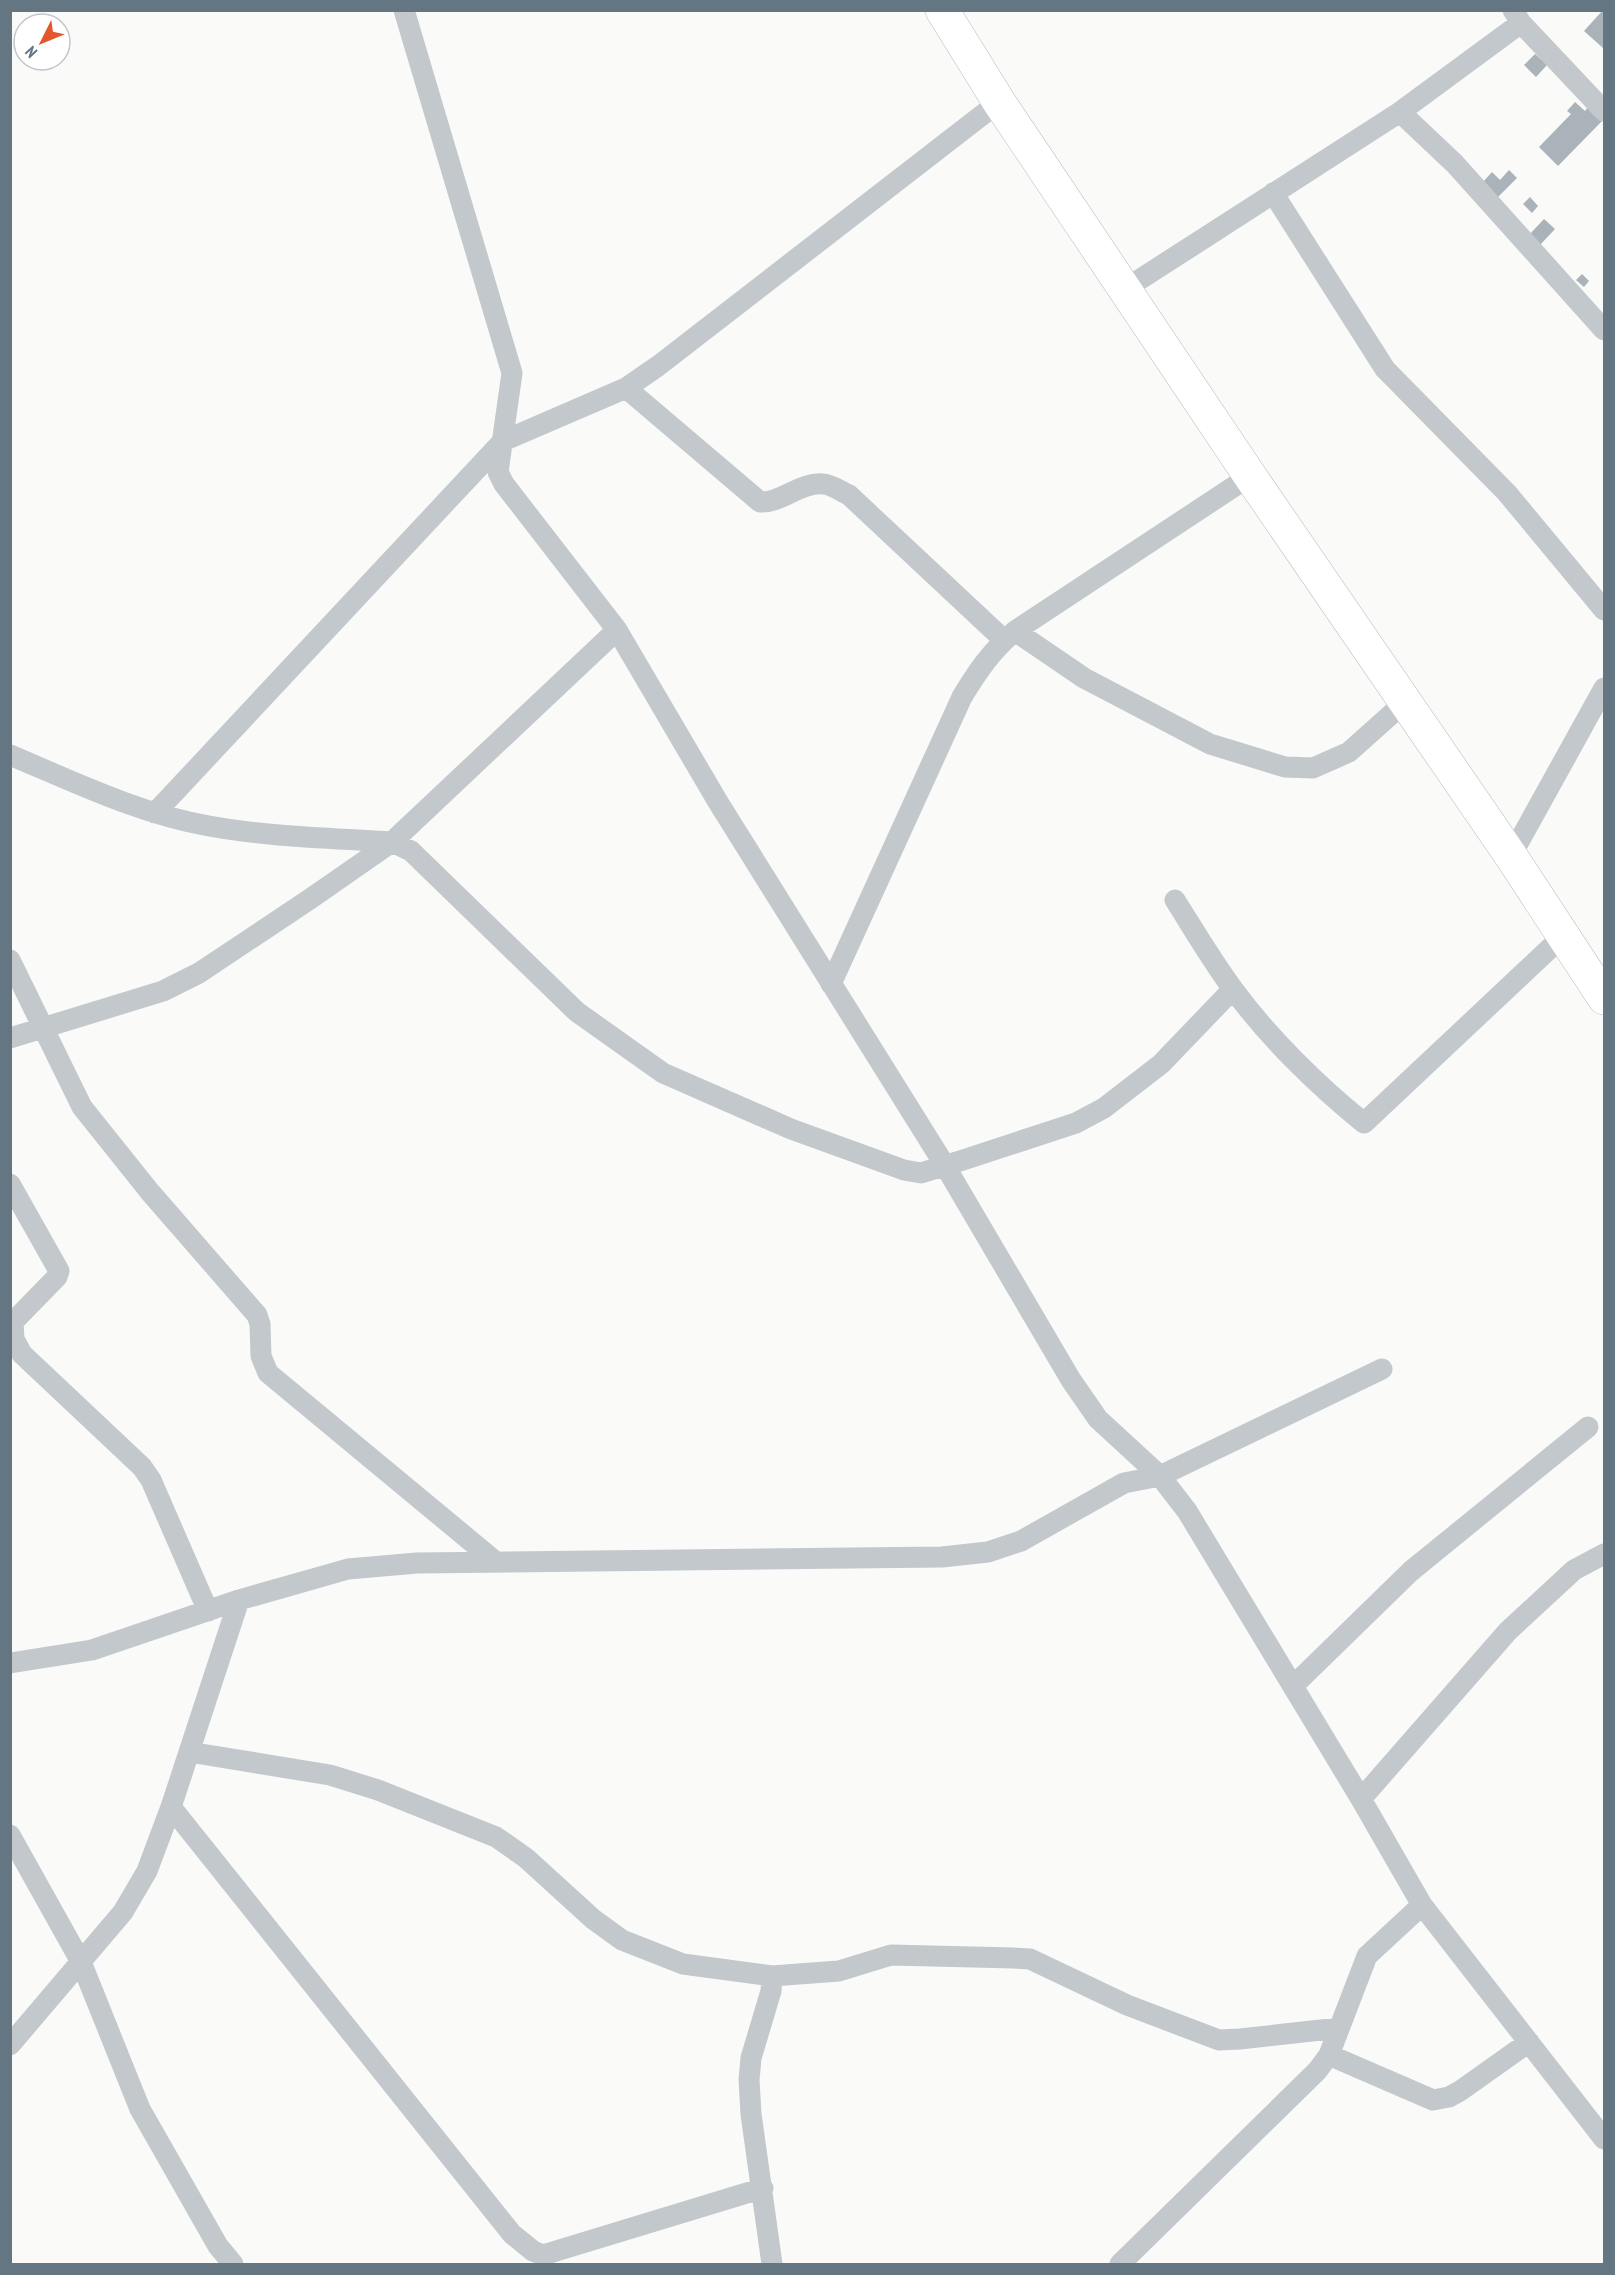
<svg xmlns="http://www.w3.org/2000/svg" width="1615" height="2275" viewBox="0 0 1615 2275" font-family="'PT Sans Narrow',sans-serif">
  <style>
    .building { fill: #aab3b9 }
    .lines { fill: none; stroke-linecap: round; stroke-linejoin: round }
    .primary-casing { stroke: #b5babe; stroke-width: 34 }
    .minor { stroke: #c3c8cc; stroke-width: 21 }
    .primary { stroke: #fff; stroke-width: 33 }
  </style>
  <rect width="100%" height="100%" fill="#fafaf8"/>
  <path class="building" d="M 1603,10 L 1604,11 L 1603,48 L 1584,31 Z
    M 1535,54 L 1547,65 L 1536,77 L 1524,65 Z
    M 1575,102 L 1585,111 L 1588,107 L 1603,120 L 1558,166 L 1539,147 L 1571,114 L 1567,111 Z
    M 1509,170 L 1517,178 L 1498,197 L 1483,182 L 1492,172 L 1500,180 Z
    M 1530,197 L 1538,206 L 1532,213 L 1523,204 Z
    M 1544,219 L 1555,229 L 1540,245 L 1529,235 Z
    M 1582,274 L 1589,281 L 1584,287 L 1576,280 Z"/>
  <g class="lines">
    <g class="primary-casing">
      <path id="primary" d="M 942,10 L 999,102 L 1250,476 L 1511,856 L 1604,998"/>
    </g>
    <path class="minor" d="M 404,10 L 512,373 L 498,472 L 504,484 L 617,630 L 718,802 L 944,1164 L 1071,1380 L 1098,1419 L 1160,1476 L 1187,1511 L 1361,1799 L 1422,1905 L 1604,2139
      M 1521,23 L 1604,111
      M 1400,112 L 1455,164 L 1604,330
      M 1273,193 L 1385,369 L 1507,493 L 1604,610
      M 1125,289 L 1400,112 L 1521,23 L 1513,10
      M 626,388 L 760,502 C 782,503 800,482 823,484 C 831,484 842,492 849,495 L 1004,640
      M 1015,631 L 1084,678 L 1210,744 L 1285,767 L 1313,768 L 1349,752 L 1405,702
      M 10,755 C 74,782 140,814 209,826 C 269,837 331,838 392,842 L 411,851 L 577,1012 L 663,1073 L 791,1129 L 904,1170 L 921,1173 L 963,1160 L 1076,1123 L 1104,1108 L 1161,1064 L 1233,989
      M 155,813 L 503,441 L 626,388 L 658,366 L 999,102
      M 1511,856 L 1604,688
      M 1175,900 C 1194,930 1212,961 1233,989 C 1268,1037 1318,1086 1364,1123 L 1563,936
      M 10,960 L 82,1107 L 150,1192 L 257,1315 L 260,1324 L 261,1356 L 268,1373 L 496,1562
      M 831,984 L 962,697 C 977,672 992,650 1015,631 L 1250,476
      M 10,1038 L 163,991 L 199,973 L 310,899 L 392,842 L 617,630
      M 10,1184 L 59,1271 L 57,1277 L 13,1322 L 14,1339 L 22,1354 L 142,1467 L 151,1480 L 208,1611
      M 10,1663 L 92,1650 L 239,1600 L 348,1569 L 417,1563 L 942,1557 L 988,1552 L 1021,1541 L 1124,1483 L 1160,1476 L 1382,1369
      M 1293,1686 L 1411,1571 L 1588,1427
      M 189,1752 L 330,1775 L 378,1790 L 496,1837 L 526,1858 L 593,1919 L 622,1940 L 683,1964 L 772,1976 L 839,1971 L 891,1955 L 1013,1958 L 1030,1959 L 1127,2005 L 1219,2040 L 1240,2039 L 1339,2028
      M 1361,1799 L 1508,1631 L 1574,1570 L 1604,1554
      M 171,1807 L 512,2234 L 533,2251 L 543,2255 L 763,2188
      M 10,1835 L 81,1962 L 140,2109 L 218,2246 L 233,2264
      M 10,2045 L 123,1912 L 147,1871 L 171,1807 L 239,1600
      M 1329,2055 L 1433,2100 L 1449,2097 L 1460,2091 L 1529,2042
      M 772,2264 L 751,2114 L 749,2080 L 751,2058 L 771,1991 L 772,1976
      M 1120,2264 L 1317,2071 L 1329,2055 L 1367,1956 L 1422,1905"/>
    <use href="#primary" class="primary"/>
  </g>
  <rect width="1615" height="2275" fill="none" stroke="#657683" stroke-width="24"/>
  <g transform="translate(42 42) rotate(227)"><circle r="28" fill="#ffffff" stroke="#c1c8cd" stroke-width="1.5"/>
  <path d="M0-4.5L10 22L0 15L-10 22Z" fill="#e4572e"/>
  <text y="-9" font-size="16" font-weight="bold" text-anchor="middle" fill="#657683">N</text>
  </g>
</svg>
